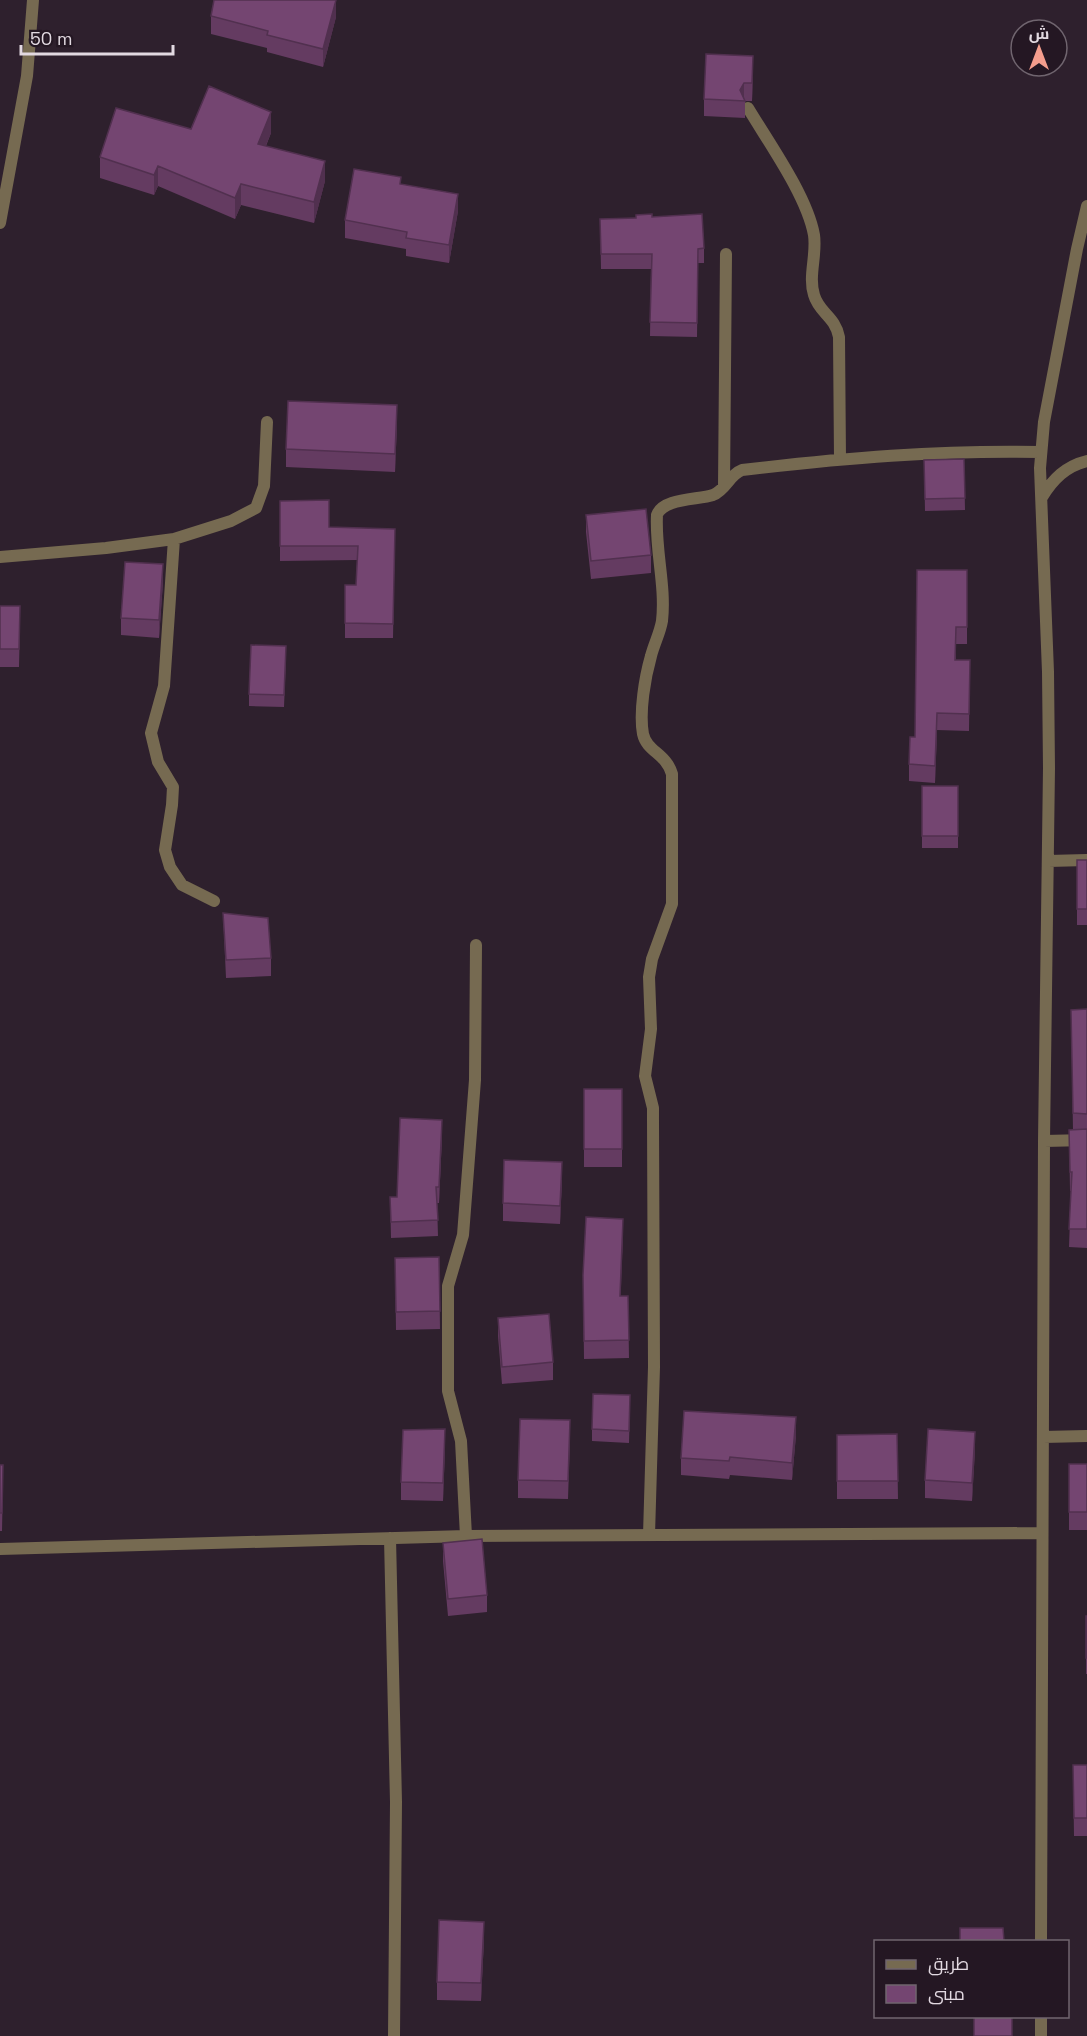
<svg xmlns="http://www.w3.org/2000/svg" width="1087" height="2036" viewBox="0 0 1087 2036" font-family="'Space Grotesk',Cairo,sans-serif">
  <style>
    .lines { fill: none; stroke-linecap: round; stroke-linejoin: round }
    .street { stroke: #766a51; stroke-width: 12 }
    .wall { fill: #643b61 }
    .shaded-wall { fill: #51304f }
    .building { fill: #744571; stroke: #51304f; stroke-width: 1.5 }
  </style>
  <rect width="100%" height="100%" fill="#2e202d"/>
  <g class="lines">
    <path class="street" d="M 748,108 C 769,143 807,196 814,235 C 817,255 808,276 814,295 C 819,313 835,316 839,337 L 840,459
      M 0,223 L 27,76 L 33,0
      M 724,486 L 726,254
      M 1042,497 C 1053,479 1066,466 1087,461
      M 174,539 L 164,686 L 151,733 L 158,762 L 173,787 L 172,805 L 165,850 L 170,867 L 182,885 L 214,901
      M 0,557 L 106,548 L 174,539 L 231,521 L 256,508 L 264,486 L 267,422
      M 1048,861 L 1087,860
      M 1044,1141 L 1087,1140
      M 1043,1437 L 1087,1436
      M 649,1535 L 654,1367 L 653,1120 L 653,1108 L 645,1076 L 651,1029 L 649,977 L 652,959 L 672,904 L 672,774 C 666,753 647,752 643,734 C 639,712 645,677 651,656 C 654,644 660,633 662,621 C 666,586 655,550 657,515 C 663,498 698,500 713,495 C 726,490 729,475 742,470 C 844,458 938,450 1041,452
      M 466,1536 L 461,1441 L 448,1391 L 448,1286 L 463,1235 L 475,1080 L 476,945
      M 390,1538 L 396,1802 L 394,2036
      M 0,1549 L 466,1536 L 1042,1533
      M 1041,1942 L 1044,1141 L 1049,768 L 1048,672 L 1040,468 L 1044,422 L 1077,249 L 1087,206
      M 1041,2016 L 1041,2036"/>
  </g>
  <path class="wall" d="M 211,16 L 336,17 L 323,67 L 267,52 L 267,48 L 211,34 Z
    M 753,74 L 752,101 L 745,101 L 745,118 L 704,116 L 704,99 Z
    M 191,129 L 271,133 L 266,146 L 325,181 L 314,223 L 241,205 L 235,219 L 158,186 L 154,195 L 100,178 L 100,157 Z
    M 401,184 L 458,211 L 449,263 L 406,256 L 406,249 L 345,238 L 345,220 Z
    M 652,217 L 704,248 L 704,263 L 698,263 L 697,337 L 650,336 L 651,269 L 601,269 L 600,219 Z
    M 397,423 L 395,472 L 286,467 L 286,449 Z
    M 964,459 L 965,510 L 925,511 L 924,460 Z
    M 280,501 L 329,527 L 395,529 L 393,638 L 345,638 L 345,585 L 356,585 L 357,560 L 280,561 Z
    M 586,515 L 651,555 L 651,573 L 591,579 L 586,532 Z
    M 967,570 L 967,644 L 956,644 L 956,660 L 970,660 L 969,731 L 937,730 L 935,783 L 909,781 L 909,764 L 915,737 Z
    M 163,582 L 159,638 L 121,635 L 121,618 Z
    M 0,606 L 20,624 L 19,667 L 0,667 Z
    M 286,658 L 284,707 L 249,706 L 249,694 Z
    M 922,786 L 958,786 L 958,848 L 922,848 Z
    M 1077,860 L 1087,860 L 1087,925 L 1077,925 Z
    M 223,913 L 271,958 L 271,976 L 226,978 Z
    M 1087,1009 L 1087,1248 L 1069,1247 L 1071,1191 L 1070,1191 L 1069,1130 L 1073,1130 L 1071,1010 Z
    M 584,1089 L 622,1089 L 622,1167 L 584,1167 Z
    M 442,1136 L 439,1203 L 437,1203 L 438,1236 L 391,1238 L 390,1197 L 397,1197 Z
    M 562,1180 L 560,1224 L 503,1221 L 503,1203 Z
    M 623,1236 L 620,1296 L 628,1296 L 629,1358 L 584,1359 L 583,1275 Z
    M 439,1257 L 440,1329 L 396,1330 L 395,1258 Z
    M 498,1318 L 553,1362 L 553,1380 L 502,1384 L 498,1336 Z
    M 630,1407 L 629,1443 L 592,1441 L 592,1429 Z
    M 897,1434 L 898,1499 L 837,1499 L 837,1435 Z
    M 796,1435 L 792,1480 L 730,1475 L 729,1479 L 681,1475 L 681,1458 Z
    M 570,1438 L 568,1499 L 518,1498 L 518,1480 Z
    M 445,1447 L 443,1501 L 401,1500 L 401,1482 Z
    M 975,1450 L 972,1501 L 925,1498 L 925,1480 Z
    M 1069,1464 L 1087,1464 L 1087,1530 L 1069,1530 Z
    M 0,1465 L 3,1482 L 2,1531 L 0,1531 Z
    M 443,1543 L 487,1595 L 487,1612 L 448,1616 L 443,1561 Z
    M 1086,1616 L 1087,1616 L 1087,1674 L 1086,1674 Z
    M 1073,1765 L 1087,1765 L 1087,1836 L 1074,1836 Z
    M 484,1939 L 481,2001 L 437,2000 L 437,1982 Z"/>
  <path class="shaded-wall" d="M 336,0 L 336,17 L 323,67 L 323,49 Z
    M 753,56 L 753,74 L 752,101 L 752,83 Z
    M 744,83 L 744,101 L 740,90 Z
    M 271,112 L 271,133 L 258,164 L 258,144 Z
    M 325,161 L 325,181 L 314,223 L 314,202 Z
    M 158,166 L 158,186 L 154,195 L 154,175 Z
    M 241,184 L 241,205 L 235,219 L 235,198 Z
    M 458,194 L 458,211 L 449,263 L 449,245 Z
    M 397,405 L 397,423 L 395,472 L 395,454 Z
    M 163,564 L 163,582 L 159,638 L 159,620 Z
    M 937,713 L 937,730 L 935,783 L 935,766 Z
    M 442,1120 L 442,1136 L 439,1203 L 439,1187 Z
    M 562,1162 L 562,1180 L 560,1224 L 560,1206 Z
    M 623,1219 L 623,1236 L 620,1314 L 620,1296 Z
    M 796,1417 L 796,1435 L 792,1480 L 792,1463 Z
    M 445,1429 L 445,1447 L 443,1501 L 443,1483 Z
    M 975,1432 L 975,1450 L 972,1501 L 972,1483 Z
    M 484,1922 L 484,1939 L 481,2001 L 481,1983 Z"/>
  <path class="building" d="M 214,0 L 336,0 L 323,49 L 267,35 L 268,31 L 211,16 Z
    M 706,54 L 753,56 L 752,83 L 744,83 L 740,90 L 745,101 L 704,99 Z
    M 209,86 L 271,112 L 258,144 L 325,161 L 314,202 L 241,184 L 235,198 L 158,166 L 154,175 L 100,157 L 116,108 L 191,129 Z
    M 354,169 L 401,177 L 400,184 L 458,194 L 449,245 L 406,238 L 407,232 L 345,220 Z
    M 652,214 L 652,217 L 702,214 L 704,248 L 698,249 L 697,323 L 650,322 L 652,254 L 601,254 L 600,219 L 636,218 L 636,215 Z
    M 288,401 L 397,405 L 395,454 L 286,449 Z
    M 964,459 L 965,498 L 925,499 L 924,460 Z
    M 329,500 L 329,527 L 395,529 L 393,624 L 345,623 L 345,585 L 356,585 L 358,546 L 280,546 L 280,501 Z
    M 646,509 L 651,555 L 591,561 L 586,515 Z
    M 125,562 L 163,564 L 159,620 L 121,618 Z
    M 917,570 L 967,570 L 967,627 L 956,627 L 955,660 L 970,660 L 969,714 L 937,713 L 935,766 L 909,764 L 910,737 L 915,737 Z
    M 0,606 L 20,606 L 19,649 L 0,649 Z
    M 251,645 L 286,646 L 284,695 L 249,694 Z
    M 922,786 L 958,786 L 958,836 L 922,836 Z
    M 1077,860 L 1087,860 L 1087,909 L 1077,909 Z
    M 223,913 L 268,918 L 271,958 L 226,960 Z
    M 1087,1009 L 1087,1114 L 1073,1113 L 1071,1010 Z
    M 584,1089 L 622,1089 L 622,1149 L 584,1149 Z
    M 400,1118 L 442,1120 L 439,1187 L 436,1187 L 438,1220 L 391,1222 L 390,1197 L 397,1197 Z
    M 1087,1129 L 1087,1229 L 1069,1229 L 1072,1172 L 1070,1172 L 1069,1130 Z
    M 504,1160 L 562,1162 L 560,1206 L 503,1203 Z
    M 586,1217 L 623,1219 L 620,1296 L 628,1296 L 629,1340 L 584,1341 L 583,1275 Z
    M 439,1257 L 440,1311 L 396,1312 L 395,1258 Z
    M 549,1314 L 553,1362 L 502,1367 L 498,1318 Z
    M 593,1394 L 630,1395 L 629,1431 L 592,1429 Z
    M 684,1411 L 796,1417 L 792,1463 L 730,1457 L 729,1461 L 681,1458 Z
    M 520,1419 L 570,1420 L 568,1481 L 518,1480 Z
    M 445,1429 L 443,1483 L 401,1482 L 403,1430 Z
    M 928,1429 L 975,1432 L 972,1483 L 925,1480 Z
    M 897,1434 L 898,1481 L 837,1481 L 837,1435 Z
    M 1069,1464 L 1087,1464 L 1087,1512 L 1069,1512 Z
    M 0,1465 L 3,1465 L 2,1513 L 0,1513 Z
    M 482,1539 L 487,1595 L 448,1599 L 443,1543 Z
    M 1086,1616 L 1087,1616 L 1087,1658 L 1086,1658 Z
    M 1073,1765 L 1087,1765 L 1087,1818 L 1074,1818 Z
    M 439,1920 L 484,1922 L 481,1983 L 437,1982 Z
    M 960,1928 L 1003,1928 L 1004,1941 L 960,1941 Z
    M 974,2016 L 1012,2016 L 1012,2036 L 974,2036 Z"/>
  <rect x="874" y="1940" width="195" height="78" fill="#241723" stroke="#70656f" stroke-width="1.5"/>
  <rect x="886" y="1960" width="30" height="9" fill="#766a51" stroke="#70656f" stroke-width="1.5"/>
  <text x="928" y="1970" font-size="18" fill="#e2d9e1">طريق</text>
  <rect x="886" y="1985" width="30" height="18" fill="#744571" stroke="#70656f" stroke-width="1.5"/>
  <text x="928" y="2000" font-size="18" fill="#e2d9e1">مبنى</text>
  <g transform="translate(1039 48)"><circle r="28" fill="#241723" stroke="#70656f" stroke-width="1.5"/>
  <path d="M0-4.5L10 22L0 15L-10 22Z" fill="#f49d8d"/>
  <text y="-9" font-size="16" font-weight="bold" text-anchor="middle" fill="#e2d9e1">ش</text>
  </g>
  <path d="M21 45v9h152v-9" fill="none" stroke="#e2d9e1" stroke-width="3"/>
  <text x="30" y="45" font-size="18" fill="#e2d9e1" stroke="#241723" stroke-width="4.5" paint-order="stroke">50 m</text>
</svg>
